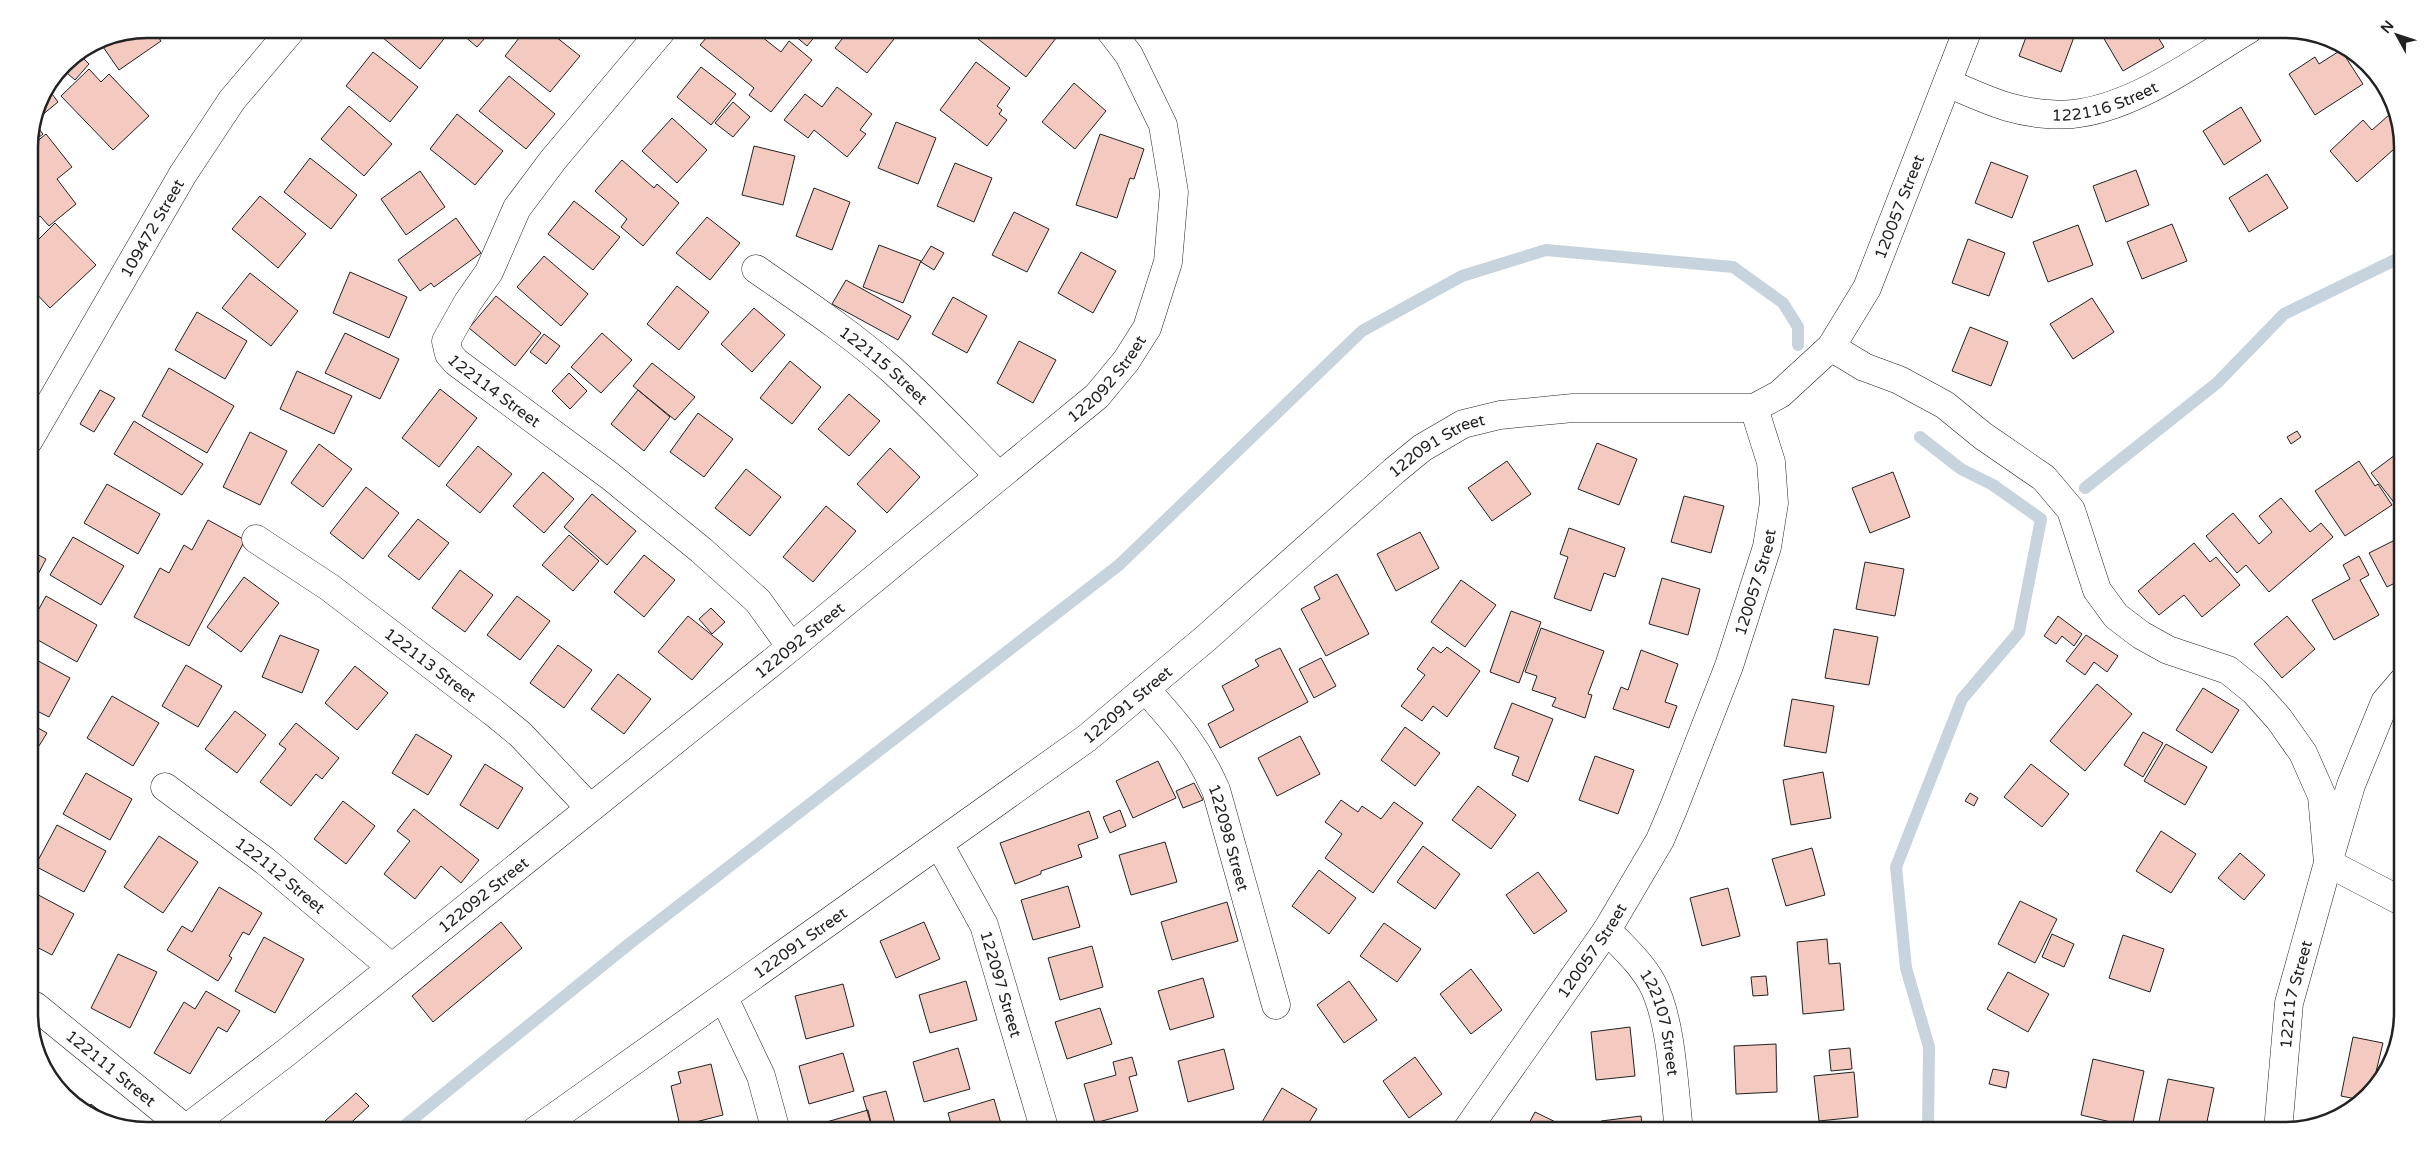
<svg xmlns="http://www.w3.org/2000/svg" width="2432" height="1160" viewBox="0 0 2432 1160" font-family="'Varela Round',sans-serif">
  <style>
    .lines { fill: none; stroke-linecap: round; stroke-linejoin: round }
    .stream { stroke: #c7d3dd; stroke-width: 12 }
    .building { fill: #f3c9c0; stroke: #222 }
    .minor-casing { stroke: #222; stroke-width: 29 }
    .tertiary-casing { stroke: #222; stroke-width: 29 }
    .minor { stroke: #fff; stroke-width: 28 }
    .tertiary { stroke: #fff; stroke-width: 28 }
    .labels { text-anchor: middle; stroke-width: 4; stroke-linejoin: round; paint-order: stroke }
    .street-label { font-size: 16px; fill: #222; stroke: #fff }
    .rim { fill: none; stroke: #222; stroke-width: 2.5 }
  </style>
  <rect width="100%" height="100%" fill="#fff"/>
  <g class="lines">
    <path class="stream" d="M 1920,437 L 1961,469 L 1993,485 L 2041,519 L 2019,632 L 1962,699 L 1896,867 L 1906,968 L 1929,1047 L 1928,1131
      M 2085,488 L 2217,383 L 2284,314 L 2403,256
      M 398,1131 L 629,944 L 1119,565 L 1362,331 L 1462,276 L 1546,250 L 1733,267 L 1783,303 L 1798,327 L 1798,345"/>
  </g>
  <path class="building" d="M 146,29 L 153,29 L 161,41 L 119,70 L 101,44 L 112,36 Z
    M 377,29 L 440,29 L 447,35 L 420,69 L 375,31 Z
    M 456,29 L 493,29 L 477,47 Z
    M 526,29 L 546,29 L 580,56 L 550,92 L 505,56 Z
    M 714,29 L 752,29 L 781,52 L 789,41 L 812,60 L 771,112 L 749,95 L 754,88 L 700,45 Z
    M 787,29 L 821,29 L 807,46 Z
    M 850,29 L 891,29 L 898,34 L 867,73 L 835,48 Z
    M 978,29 L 1063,29 L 1026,77 L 973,35 Z
    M 2029,29 L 2077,29 L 2061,72 L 2019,56 Z
    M 2118,29 L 2153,29 L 2164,47 L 2123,71 L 2103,37 Z
    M 2341,50 L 2363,84 L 2315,115 L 2289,74 L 2315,57 L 2319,64 Z
    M 373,52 L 418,87 L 390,122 L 346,86 Z
    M 78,53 L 89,64 L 75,80 L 60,67 Z
    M 976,62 L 1010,88 L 997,106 L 1002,110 L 999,114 L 1007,120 L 987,146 L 940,110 Z
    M 701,67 L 736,94 L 711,125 L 677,97 Z
    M 89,69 L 101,82 L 109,74 L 149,116 L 113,150 L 61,96 Z
    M 509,76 L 555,114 L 526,149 L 479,111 Z
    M 1074,83 L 1106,111 L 1075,149 L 1042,122 Z
    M 47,87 L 58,102 L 36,120 L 34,118 L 38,101 Z
    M 837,87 L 872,114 L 860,130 L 866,134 L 847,157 L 814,130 L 808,138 L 784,120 L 805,94 L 822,107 Z
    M 733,102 L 750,117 L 733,137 L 715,123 Z
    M 349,106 L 392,144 L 364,176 L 321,139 Z
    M 2241,107 L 2261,141 L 2224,165 L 2203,131 Z
    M 457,114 L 503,151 L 475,185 L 430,149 Z
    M 2389,115 L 2398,125 L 2403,141 L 2357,182 L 2330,151 L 2363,120 L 2372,130 Z
    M 672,118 L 707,150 L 677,183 L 642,151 Z
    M 33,122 L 43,134 L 29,145 L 29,139 Z
    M 896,122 L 936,138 L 918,184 L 878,168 Z
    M 46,134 L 72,167 L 57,179 L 76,204 L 49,226 L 40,216 L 29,224 L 29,148 Z
    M 1100,134 L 1144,149 L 1134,179 L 1130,178 L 1117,218 L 1076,205 Z
    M 754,146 L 795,156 L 783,205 L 742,195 Z
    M 310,158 L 357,195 L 331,229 L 284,192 Z
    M 622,160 L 654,188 L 657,184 L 679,203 L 643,246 L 621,227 L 627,219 L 595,191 Z
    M 1991,162 L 2028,176 L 2012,218 L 1975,203 Z
    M 955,163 L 992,178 L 974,222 L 937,206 Z
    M 2136,170 L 2149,205 L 2106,222 L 2093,186 Z
    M 420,171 L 445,207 L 406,235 L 381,199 Z
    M 2267,174 L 2288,208 L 2249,232 L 2229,198 Z
    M 814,188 L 850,202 L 832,250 L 796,236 Z
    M 260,196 L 306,234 L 278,268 L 232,229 Z
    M 574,201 L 620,237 L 593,270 L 548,234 Z
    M 1014,212 L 1049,229 L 1027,272 L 992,255 Z
    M 707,217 L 740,243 L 710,280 L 676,253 Z
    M 456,218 L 481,253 L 434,287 L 431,283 L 420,291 L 398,260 Z
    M 55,223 L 96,265 L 50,308 L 29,286 L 29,249 Z
    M 2172,224 L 2187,261 L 2142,279 L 2127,242 Z
    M 2078,225 L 2093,265 L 2048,282 L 2033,242 Z
    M 1968,239 L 2005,253 L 1989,296 L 1952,283 Z
    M 879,245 L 921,261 L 903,303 L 863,287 Z
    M 931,246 L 944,253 L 934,270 L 921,262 Z
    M 1081,252 L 1116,271 L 1093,313 L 1058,293 Z
    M 544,256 L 588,294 L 561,326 L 517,287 Z
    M 350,272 L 407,297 L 389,338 L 333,313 Z
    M 250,273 L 298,311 L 271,346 L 222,308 Z
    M 846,280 L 911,316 L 898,340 L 832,304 Z
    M 677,286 L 709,312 L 679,350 L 647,324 Z
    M 496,296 L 541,333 L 515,366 L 469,328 Z
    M 953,297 L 987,316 L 967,353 L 932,334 Z
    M 2092,298 L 2114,332 L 2073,359 L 2050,324 Z
    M 754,308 L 785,335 L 752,372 L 721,344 Z
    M 197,312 L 247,341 L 225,379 L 175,350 Z
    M 1970,327 L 2008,342 L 1991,386 L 1952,371 Z
    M 345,333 L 399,359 L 380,399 L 325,373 Z
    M 602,333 L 632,360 L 601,393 L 571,367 Z
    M 544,334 L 560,346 L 546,364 L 530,352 Z
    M 1019,341 L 1056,360 L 1033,403 L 997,383 Z
    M 790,361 L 821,387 L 792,424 L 760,398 Z
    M 652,363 L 695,397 L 675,420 L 633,386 Z
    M 169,368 L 234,406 L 207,453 L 142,416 Z
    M 297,371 L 352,396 L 334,434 L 280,409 Z
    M 569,373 L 587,391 L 570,409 L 552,391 Z
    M 440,389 L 477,418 L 439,467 L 402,438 Z
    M 100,390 L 115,398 L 94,432 L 80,424 Z
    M 638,390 L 670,417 L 644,451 L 611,424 Z
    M 849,394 L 880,421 L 849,456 L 818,429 Z
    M 698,413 L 733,439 L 704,477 L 670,452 Z
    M 134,421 L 203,464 L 182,495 L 114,454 Z
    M 2297,431 L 2301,437 L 2291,444 L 2287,437 Z
    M 250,432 L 287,451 L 260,505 L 223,487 Z
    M 1597,443 L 1637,459 L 1619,505 L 1578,489 Z
    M 319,444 L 352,469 L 323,507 L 291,483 Z
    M 478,446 L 512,474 L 480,513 L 446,485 Z
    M 890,448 L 920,477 L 887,513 L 857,484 Z
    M 2403,449 L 2403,499 L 2396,505 L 2371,473 Z
    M 1507,461 L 1531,494 L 1492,521 L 1468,488 Z
    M 2359,461 L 2375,486 L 2378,484 L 2392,505 L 2345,536 L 2315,491 Z
    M 746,469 L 781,497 L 750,536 L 715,508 Z
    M 543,472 L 574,499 L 544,533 L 513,506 Z
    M 1893,472 L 1910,517 L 1870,533 L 1852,488 Z
    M 107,484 L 160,514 L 138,554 L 84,523 Z
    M 366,487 L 399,513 L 363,559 L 330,533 Z
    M 592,494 L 636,531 L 607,565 L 564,527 Z
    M 1684,496 L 1724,506 L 1711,553 L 1671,542 Z
    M 2281,498 L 2310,532 L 2321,523 L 2333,537 L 2269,592 L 2246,565 L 2237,573 L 2206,536 L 2233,513 L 2259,544 L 2272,532 L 2259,516 Z
    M 826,506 L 856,531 L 813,582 L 783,557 Z
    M 418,519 L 449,543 L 419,580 L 388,556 Z
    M 208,520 L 245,540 L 189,646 L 134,617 L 160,568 L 169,573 L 184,545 L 192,550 Z
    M 1569,528 L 1625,548 L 1615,577 L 1604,573 L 1591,611 L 1554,598 L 1568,557 L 1560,554 Z
    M 1420,532 L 1439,568 L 1396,591 L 1377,554 Z
    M 569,535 L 599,561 L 573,591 L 542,565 Z
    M 2403,536 L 2403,579 L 2387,587 L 2369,553 Z
    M 73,537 L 124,566 L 101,605 L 50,575 Z
    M 2194,543 L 2210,562 L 2216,557 L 2240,585 L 2202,617 L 2184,595 L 2159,615 L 2138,591 Z
    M 29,550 L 46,559 L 34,582 L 29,579 Z
    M 644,555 L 675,580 L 644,617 L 614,592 Z
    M 2359,556 L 2369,575 L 2360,580 L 2379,615 L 2334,640 L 2312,600 L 2350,579 L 2343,565 Z
    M 1865,562 L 1904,569 L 1895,616 L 1856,609 Z
    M 460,570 L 493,595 L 465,632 L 432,608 Z
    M 1337,574 L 1369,634 L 1326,656 L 1301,609 L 1320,599 L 1314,587 Z
    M 244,577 L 279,603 L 241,652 L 207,627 Z
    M 1662,578 L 1700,589 L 1688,635 L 1649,624 Z
    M 1461,580 L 1496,605 L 1465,647 L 1431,622 Z
    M 46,596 L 97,625 L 77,662 L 29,635 L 29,627 Z
    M 517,596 L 550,621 L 520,660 L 487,635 Z
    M 711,608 L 725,622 L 712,634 L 699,619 Z
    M 1511,611 L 1541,622 L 1519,683 L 1490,672 Z
    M 688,616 L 723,644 L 692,680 L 658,652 Z
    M 2058,616 L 2082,634 L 2074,646 L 2062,636 L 2056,644 L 2044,636 Z
    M 2287,616 L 2315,649 L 2282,678 L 2254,644 Z
    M 1541,628 L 1604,651 L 1588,694 L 1592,695 L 1585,718 L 1552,706 L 1556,698 L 1532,690 L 1537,676 L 1525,672 Z
    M 1834,629 L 1878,637 L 1869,685 L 1825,678 Z
    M 280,635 L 319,650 L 302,693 L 262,677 Z
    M 2086,635 L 2118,656 L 2107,672 L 2094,662 L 2085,675 L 2066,661 Z
    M 558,645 L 592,670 L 564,708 L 530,683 Z
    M 1433,647 L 1441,653 L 1447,647 L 1480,671 L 1447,717 L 1433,706 L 1422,721 L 1401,706 L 1425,675 L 1417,669 Z
    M 1280,648 L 1308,702 L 1220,748 L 1208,724 L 1234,710 L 1222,686 L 1259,666 L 1255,660 Z
    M 1641,650 L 1678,664 L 1665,702 L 1677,706 L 1669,728 L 1613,709 L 1621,687 L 1628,690 Z
    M 29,656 L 70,678 L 49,717 L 29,707 Z
    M 1321,658 L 1336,686 L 1314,698 L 1299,669 Z
    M 186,665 L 222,686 L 198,727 L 162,706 Z
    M 355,666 L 388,693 L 357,730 L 325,703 Z
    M 618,674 L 651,699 L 624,734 L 591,709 Z
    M 2097,684 L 2132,714 L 2085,771 L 2050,741 Z
    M 2203,688 L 2239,710 L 2212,753 L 2176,730 Z
    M 112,696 L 159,723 L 133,766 L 87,738 Z
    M 1792,699 L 1834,706 L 1826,753 L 1784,746 Z
    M 1512,703 L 1553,719 L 1528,782 L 1512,775 L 1519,757 L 1494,748 Z
    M 235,711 L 266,735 L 237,773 L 205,749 Z
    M 29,723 L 47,733 L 29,762 Z
    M 296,723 L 339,758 L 322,779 L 316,774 L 291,806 L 260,782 L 286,749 L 279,744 Z
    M 1405,727 L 1440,753 L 1415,786 L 1381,760 Z
    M 2143,732 L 2163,743 L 2143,777 L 2124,765 Z
    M 416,734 L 452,756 L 428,795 L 392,773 Z
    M 1300,736 L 1320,774 L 1277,796 L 1258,758 Z
    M 2166,744 L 2207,767 L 2185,805 L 2144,781 Z
    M 1595,756 L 1634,770 L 1618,814 L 1579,800 Z
    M 1158,761 L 1176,798 L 1133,818 L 1116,781 Z
    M 485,764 L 523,788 L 498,829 L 460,805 Z
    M 2031,764 L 2069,794 L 2042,827 L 2004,797 Z
    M 1823,772 L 1831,818 L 1791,825 L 1783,780 Z
    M 86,773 L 132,799 L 110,840 L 63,814 Z
    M 1194,783 L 1203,800 L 1183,808 L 1176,791 Z
    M 1478,786 L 1516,815 L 1491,849 L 1452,820 Z
    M 1970,793 L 1978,798 L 1974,806 L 1965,801 Z
    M 1341,800 L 1358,812 L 1362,806 L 1381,819 L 1394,802 L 1423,823 L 1373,893 L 1325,858 L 1342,834 L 1325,822 Z
    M 343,801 L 375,826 L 346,864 L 314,839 Z
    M 414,809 L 479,860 L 461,883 L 441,866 L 415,899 L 384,874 L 410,841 L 397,831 Z
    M 1120,810 L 1126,826 L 1110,833 L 1103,817 Z
    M 1089,811 L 1098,838 L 1078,845 L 1082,857 L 1041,871 L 1041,874 L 1015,884 L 1000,843 Z
    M 57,825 L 106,851 L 84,892 L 35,866 Z
    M 2161,831 L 2196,854 L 2171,893 L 2136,871 Z
    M 159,836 L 198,862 L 163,913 L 124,887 Z
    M 1165,842 L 1177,882 L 1131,895 L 1119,855 Z
    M 1423,846 L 1460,874 L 1435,909 L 1397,882 Z
    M 1812,848 L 1825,895 L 1786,906 L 1772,859 Z
    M 2240,853 L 2265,875 L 2244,900 L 2218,878 Z
    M 1319,870 L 1356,898 L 1329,934 L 1292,906 Z
    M 1538,872 L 1567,911 L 1534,934 L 1506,895 Z
    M 1068,886 L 1080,927 L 1033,940 L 1021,900 Z
    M 219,887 L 262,913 L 249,935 L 243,932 L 229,956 L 232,958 L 218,981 L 167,950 L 182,926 L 192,932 Z
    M 1728,888 L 1740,936 L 1702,946 L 1690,898 Z
    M 29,890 L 74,914 L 52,955 L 29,943 Z
    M 2020,901 L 2057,919 L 2035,963 L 1998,944 Z
    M 1227,902 L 1238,941 L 1172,960 L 1161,922 Z
    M 501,922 L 522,948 L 433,1022 L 412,996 Z
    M 924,922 L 940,959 L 896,978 L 880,941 Z
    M 1384,923 L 1421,949 L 1397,982 L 1360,956 Z
    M 2052,934 L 2074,944 L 2064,967 L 2042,957 Z
    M 2123,935 L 2164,949 L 2150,992 L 2109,978 Z
    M 264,937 L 304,959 L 275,1013 L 235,991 Z
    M 1827,939 L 1829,964 L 1840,963 L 1844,1010 L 1803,1014 L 1797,942 Z
    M 1092,946 L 1103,987 L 1060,1000 L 1048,958 Z
    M 118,954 L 157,972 L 130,1028 L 91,1008 Z
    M 1471,969 L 1502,1010 L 1471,1034 L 1440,994 Z
    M 2008,972 L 2049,994 L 2028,1032 L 1987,1009 Z
    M 1766,976 L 1768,995 L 1753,996 L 1751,977 Z
    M 1203,978 L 1214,1017 L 1170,1030 L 1158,991 Z
    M 966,981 L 977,1020 L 930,1033 L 919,995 Z
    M 1349,981 L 1377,1020 L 1344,1043 L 1317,1005 Z
    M 843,984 L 854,1026 L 806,1039 L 795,996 Z
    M 206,991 L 240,1011 L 227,1032 L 218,1027 L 190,1074 L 154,1053 L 184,1002 L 195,1009 Z
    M 1100,1008 L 1112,1044 L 1067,1059 L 1055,1022 Z
    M 1630,1027 L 1635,1076 L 1596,1080 L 1591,1032 Z
    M 2353,1037 L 2383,1043 L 2375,1076 L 2381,1077 L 2361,1100 L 2341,1096 Z
    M 1776,1044 L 1777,1092 L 1736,1094 L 1734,1046 Z
    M 958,1048 L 970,1089 L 924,1102 L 913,1062 Z
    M 1850,1048 L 1852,1069 L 1831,1071 L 1829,1050 Z
    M 1224,1049 L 1234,1089 L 1188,1102 L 1178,1061 Z
    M 843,1053 L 854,1091 L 809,1104 L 799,1066 Z
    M 1132,1057 L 1137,1075 L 1129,1077 L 1138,1111 L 1095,1123 L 1084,1084 L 1116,1075 L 1113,1062 Z
    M 1415,1057 L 1442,1094 L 1409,1118 L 1383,1081 Z
    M 2093,1059 L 2144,1071 L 2132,1127 L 2081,1115 Z
    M 711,1064 L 723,1115 L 680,1126 L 671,1086 L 681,1083 L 678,1072 Z
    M 1993,1069 L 2009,1072 L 2006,1088 L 1989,1084 Z
    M 1854,1072 L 1858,1117 L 1819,1121 L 1814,1076 Z
    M 2168,1079 L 2214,1088 L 2205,1131 L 2157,1131 Z
    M 1282,1088 L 1317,1109 L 1304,1131 L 1261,1131 L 1258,1129 Z
    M 886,1091 L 897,1131 L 873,1131 L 863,1097 Z
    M 356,1093 L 369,1106 L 342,1131 L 314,1131 Z
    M 994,1099 L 1003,1131 L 953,1131 L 948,1113 Z
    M 91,1104 L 118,1125 L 94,1119 L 85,1111 Z
    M 868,1110 L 873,1131 L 825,1131 L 823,1123 Z
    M 1535,1112 L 1572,1130 L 1571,1131 L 1525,1131 Z
    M 1641,1116 L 1643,1131 L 1602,1131 L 1601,1121 Z"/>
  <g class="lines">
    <g class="minor-casing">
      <g id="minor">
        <path id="s1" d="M 663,29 L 553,160 L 517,208 L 489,272 L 468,302 L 446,341 L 449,354 L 456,362 L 610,476 L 701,550 L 758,601 L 791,647"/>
        <path id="s2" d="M 1948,83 C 1968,92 1988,101 2008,107 C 2029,113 2058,117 2080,113 C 2139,104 2198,60 2249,29"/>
        <path id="s3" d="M 756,269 C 802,301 849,332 891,369 C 929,403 963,440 999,476"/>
        <path d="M 1831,347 L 1864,367 L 1899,380 L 1945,405 L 1983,436 L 2044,478 L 2071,510 L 2097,590 L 2116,616 L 2141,635 L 2168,650 L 2228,670 L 2254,691 L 2279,719 L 2303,753 L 2322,796 L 2328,863 L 2403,902"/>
        <path id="s4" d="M 256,539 L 329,587 L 493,712 L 520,734 L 590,808"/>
        <path id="s5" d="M 1146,690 C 1177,724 1197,747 1216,790 L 1276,1005"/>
        <path id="s6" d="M 165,787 L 265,861 L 391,967"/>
        <path id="s7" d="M 939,844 L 984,925 L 1045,1131"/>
        <path id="s8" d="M 1607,930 C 1623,947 1641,963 1652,983 C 1672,1020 1674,1089 1679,1131"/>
        <path d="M 724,998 L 761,1076 L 776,1131"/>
        <path id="s9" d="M 35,1006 L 186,1129"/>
        <path id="s10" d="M 183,1131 L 287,1052 L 791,647 L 1097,396 L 1126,361 L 1147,328 L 1168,262 L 1174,192 L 1163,125 L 1129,55 L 1109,29"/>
        <path id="s11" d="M 535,1131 L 1087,738 L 1205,639 L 1394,471 L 1422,448 L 1463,424 L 1500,415 L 1573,408 L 1754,408 L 1780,394 L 1831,347 L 1867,288 L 1968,29"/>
        <path id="s12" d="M 1466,1131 L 1607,930 L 1660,840 L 1674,807 L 1729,666 L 1767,547 L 1774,503 L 1771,462 L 1754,408"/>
        <path id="s13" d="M 2278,1131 L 2289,1003 L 2328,863 L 2351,785 L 2385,702 L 2403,681"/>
      </g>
    </g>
    <g class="tertiary-casing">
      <g id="tertiary">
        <path id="s14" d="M 29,440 L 183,174 L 232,100 L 292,29"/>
      </g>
    </g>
    <use href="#minor" class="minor"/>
    <use href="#tertiary" class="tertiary"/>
  </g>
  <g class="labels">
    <g class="street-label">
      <text dy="6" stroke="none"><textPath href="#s2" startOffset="164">122116 Street</textPath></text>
      <text dy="6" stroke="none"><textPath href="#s11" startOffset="1716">120057 Street</textPath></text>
      <text dy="6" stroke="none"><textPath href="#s14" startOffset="245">109472 Street</textPath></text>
      <text dy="6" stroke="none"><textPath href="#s3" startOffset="160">122115 Street</textPath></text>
      <text dy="6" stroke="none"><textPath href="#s10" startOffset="1192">122092 Street</textPath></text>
      <text dy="6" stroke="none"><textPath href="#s1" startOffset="454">122114 Street</textPath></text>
      <text dy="6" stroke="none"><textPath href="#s11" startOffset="1135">122091 Street</textPath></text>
      <text dy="6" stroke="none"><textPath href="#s12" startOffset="625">120057 Street</textPath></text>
      <text dy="6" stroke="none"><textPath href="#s10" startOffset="788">122092 Street</textPath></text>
      <text dy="6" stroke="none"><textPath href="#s4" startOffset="215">122113 Street</textPath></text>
      <text dy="6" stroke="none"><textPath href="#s11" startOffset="730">122091 Street</textPath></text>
      <text dy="6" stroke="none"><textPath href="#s5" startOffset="172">122098 Street</textPath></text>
      <text dy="6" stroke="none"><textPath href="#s6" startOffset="145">122112 Street</textPath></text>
      <text dy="6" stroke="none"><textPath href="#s10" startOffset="382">122092 Street</textPath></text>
      <text dy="6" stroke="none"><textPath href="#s11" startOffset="325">122091 Street</textPath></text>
      <text dy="6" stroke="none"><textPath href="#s12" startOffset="220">120057 Street</textPath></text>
      <text dy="6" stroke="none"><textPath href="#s7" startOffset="154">122097 Street</textPath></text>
      <text dy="6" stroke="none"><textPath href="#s13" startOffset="138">122117 Street</textPath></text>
      <text dy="6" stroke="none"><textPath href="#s8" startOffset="110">122107 Street</textPath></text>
      <text dy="6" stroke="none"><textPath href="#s9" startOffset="98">122111 Street</textPath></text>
    </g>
  </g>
  <path d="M0 0H2432V1160H0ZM147 38H2285A109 109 0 0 1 2394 147V1013A109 109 0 0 1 2285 1122H147A109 109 0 0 1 38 1013V147A109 109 0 0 1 147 38Z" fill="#fff" fill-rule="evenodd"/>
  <path class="rim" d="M147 38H2285A109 109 0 0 1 2394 147V1013A109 109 0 0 1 2285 1122H147A109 109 0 0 1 38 1013V147A109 109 0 0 1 147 38Z"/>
  <g transform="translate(2397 35) rotate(310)" stroke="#ffffff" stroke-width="4" paint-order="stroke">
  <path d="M0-4L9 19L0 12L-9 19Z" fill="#222222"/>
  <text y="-8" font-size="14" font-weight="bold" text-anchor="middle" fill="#222222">N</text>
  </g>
</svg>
